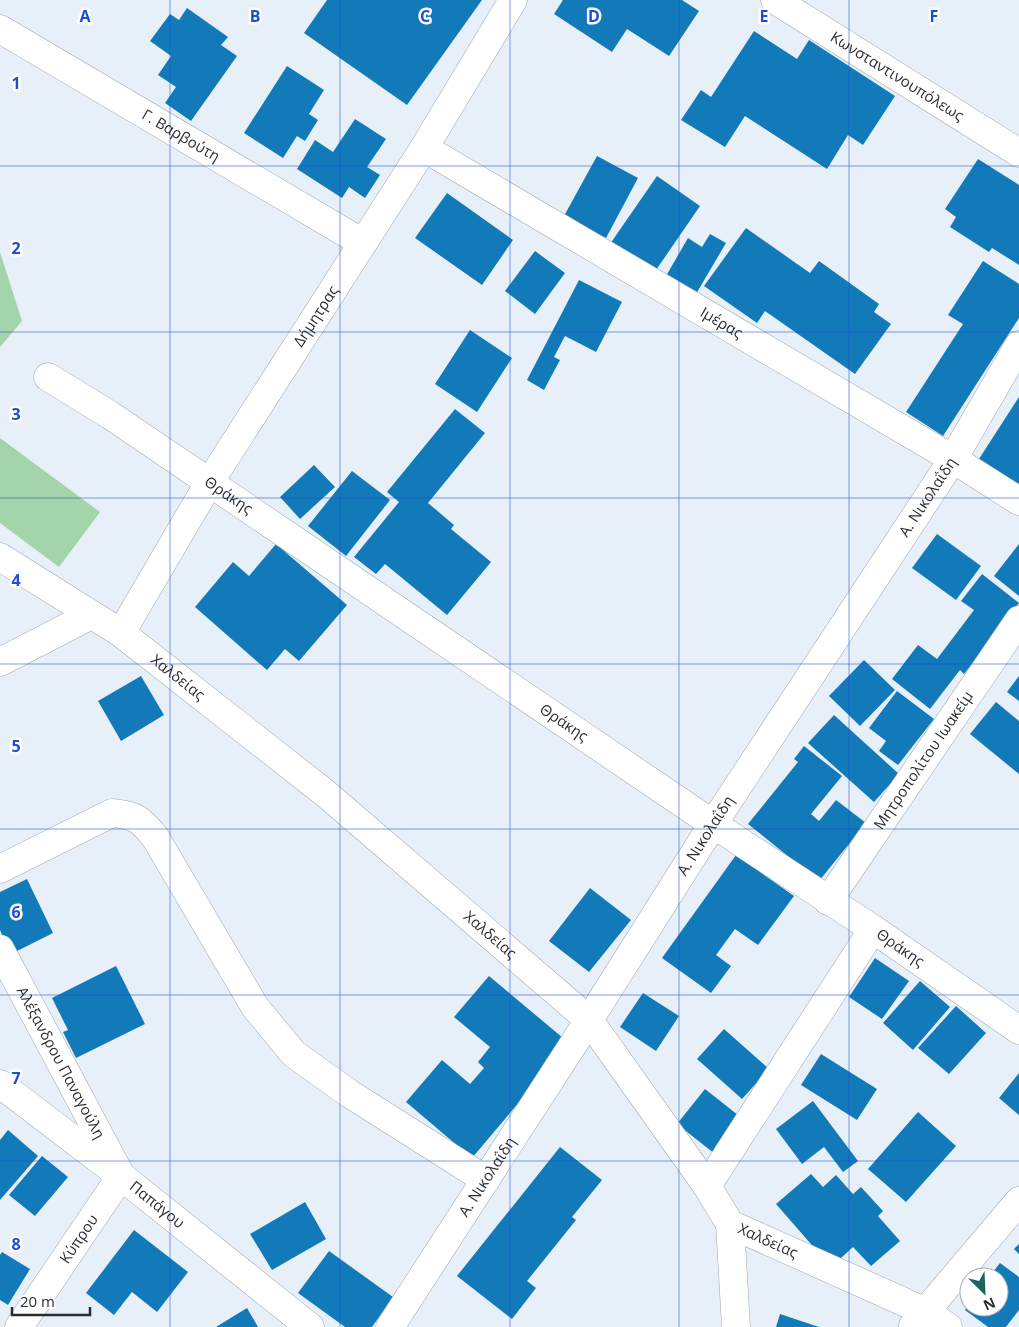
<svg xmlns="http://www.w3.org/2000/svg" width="1019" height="1327" viewBox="0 0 1019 1327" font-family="'Open Sans',sans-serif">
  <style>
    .green { fill: #a4d4a9 }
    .building { fill: #137ab9 }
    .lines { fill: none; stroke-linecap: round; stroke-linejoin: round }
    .minor-casing { stroke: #9fa7ae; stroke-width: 29 }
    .minor { stroke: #fff; stroke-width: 28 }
    .grid { fill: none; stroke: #1d4ed8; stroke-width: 1; stroke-opacity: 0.55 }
    .labels { text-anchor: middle; stroke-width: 5; stroke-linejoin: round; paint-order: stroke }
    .street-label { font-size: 15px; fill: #2a2d30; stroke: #fff }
    .grid-label { font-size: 16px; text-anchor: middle; font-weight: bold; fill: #1d4ed8; stroke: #fff; stroke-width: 5; stroke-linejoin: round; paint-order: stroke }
  </style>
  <rect width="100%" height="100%" fill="#e7f0f8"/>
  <path class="green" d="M 0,252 L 22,321 L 0,347 Z
    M 0,438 L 100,512 L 59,567 L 0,523 Z"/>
  <path class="building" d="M 327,0 L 482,0 L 407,105 L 304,33 Z
    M 563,0 L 682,0 L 699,11 L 669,56 L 627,29 L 612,52 L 554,14 Z
    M 187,8 L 228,37 L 221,45 L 237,56 L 191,121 L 165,103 L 176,87 L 158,75 L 171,56 L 150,41 L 170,14 L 179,20 Z
    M 754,31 L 797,59 L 809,40 L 895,96 L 863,145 L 848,135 L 827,169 L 745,116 L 725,147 L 681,120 L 701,90 L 711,97 Z
    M 287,66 L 324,90 L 309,114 L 318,120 L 305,141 L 297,136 L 283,158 L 244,133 Z
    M 355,119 L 386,139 L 367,167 L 380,175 L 365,198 L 349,187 L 342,198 L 297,169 L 315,140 L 333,152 Z
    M 597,156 L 638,178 L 606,238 L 564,216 Z
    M 978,159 L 1019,185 L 1019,265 L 992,248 L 989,252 L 950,227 L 956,217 L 945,209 Z
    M 657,176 L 700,206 L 654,273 L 610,244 Z
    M 447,193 L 513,240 L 482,285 L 415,238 Z
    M 746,228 L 810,273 L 819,261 L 879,304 L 874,312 L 891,324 L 855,374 L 765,311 L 757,323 L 704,286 Z
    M 710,234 L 726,243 L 696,294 L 666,276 L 688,238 L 702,247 Z
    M 535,251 L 565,273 L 535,314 L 505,291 Z
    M 983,261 L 1019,284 L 1019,318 L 943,436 L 906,412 L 963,324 L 948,315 Z
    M 579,280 L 622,302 L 596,352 L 565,336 L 554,357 L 560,360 L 544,390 L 527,380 Z
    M 470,330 L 512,358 L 477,412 L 435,384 Z
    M 1019,397 L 1019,489 L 977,462 Z
    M 455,409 L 485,433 L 428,503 L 454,525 L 451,529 L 491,562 L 447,615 L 385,564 L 376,574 L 354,557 L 399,502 L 387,492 Z
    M 314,465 L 335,487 L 300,519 L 280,497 Z
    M 352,471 L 390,500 L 346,556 L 308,526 Z
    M 937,534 L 981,566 L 956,600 L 912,568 Z
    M 276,544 L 347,605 L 299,661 L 285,649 L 267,670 L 195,607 L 233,562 L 249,576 Z
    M 1019,544 L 1019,596 L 994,576 Z
    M 982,574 L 1019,603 L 964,674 L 960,670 L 930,709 L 892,679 L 918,645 L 937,659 L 974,610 L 961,601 Z
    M 864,660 L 895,690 L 860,726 L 829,696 Z
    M 141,676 L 164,715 L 121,741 L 98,701 Z
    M 1019,676 L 1019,701 L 1007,692 Z
    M 897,691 L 934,719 L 898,765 L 879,751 L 886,741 L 869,728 Z
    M 996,702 L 1019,721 L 1019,774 L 970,734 Z
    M 834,715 L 899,774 L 874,802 L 808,743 Z
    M 804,746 L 842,776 L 811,814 L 819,821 L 836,800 L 866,823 L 819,881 L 748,824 L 798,762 L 794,759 Z
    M 736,855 L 794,896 L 758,945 L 735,929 L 716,955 L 731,966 L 711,993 L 662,958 Z
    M 27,879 L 53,933 L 11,954 L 0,930 L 0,892 Z
    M 590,888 L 631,920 L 589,972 L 549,941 Z
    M 875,958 L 909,981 L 882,1019 L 849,997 Z
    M 116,966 L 145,1024 L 76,1058 L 63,1032 L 68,1030 L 52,998 Z
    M 489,976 L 569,1043 L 472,1158 L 406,1102 L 442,1060 L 470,1084 L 484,1068 L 478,1062 L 490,1047 L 454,1017 Z
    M 920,981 L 950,1007 L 913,1050 L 883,1023 Z
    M 643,993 L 679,1016 L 656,1051 L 620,1027 Z
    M 956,1006 L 986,1033 L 949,1074 L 918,1048 Z
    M 724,1029 L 769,1069 L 742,1099 L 697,1059 Z
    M 821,1054 L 877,1089 L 857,1120 L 801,1085 Z
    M 1019,1073 L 1019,1115 L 999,1098 Z
    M 705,1089 L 743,1119 L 715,1154 L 677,1124 Z
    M 813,1101 L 858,1161 L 843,1172 L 824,1147 L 802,1164 L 776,1129 Z
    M 918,1112 L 956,1146 L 906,1202 L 868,1169 Z
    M 8,1130 L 38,1156 L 0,1200 L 0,1140 Z
    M 560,1147 L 602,1180 L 572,1217 L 576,1220 L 527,1281 L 536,1288 L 512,1319 L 457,1276 Z
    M 42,1156 L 68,1177 L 35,1216 L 9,1195 Z
    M 811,1174 L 823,1187 L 836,1175 L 853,1194 L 861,1187 L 883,1211 L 878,1216 L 900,1241 L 871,1266 L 853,1247 L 831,1267 L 776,1204 Z
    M 305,1202 L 326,1239 L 272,1270 L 250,1234 Z
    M 134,1230 L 188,1272 L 157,1312 L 132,1292 L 114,1315 L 86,1293 Z
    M 1019,1244 L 1019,1254 L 1014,1249 Z
    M 329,1251 L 393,1297 L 372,1327 L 345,1327 L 298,1293 Z
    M 2,1252 L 30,1269 L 8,1305 L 0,1300 L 0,1255 Z
    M 1000,1263 L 1019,1277 L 1019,1310 L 1006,1327 L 988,1327 L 965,1310 L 969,1304 L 969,1307 L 999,1307 L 999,1277 L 989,1277 Z
    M 247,1308 L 258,1327 L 216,1327 Z
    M 780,1314 L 819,1327 L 776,1327 Z"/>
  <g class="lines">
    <g class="minor-casing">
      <g id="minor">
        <path id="s1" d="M 775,0 L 1019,153"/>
        <path id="s2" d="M 0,29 L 363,243"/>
        <path id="s3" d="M 424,148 L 953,459 L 1019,501"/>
        <path id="s4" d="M 48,377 L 110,415 L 713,824 L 873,929 L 1019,1030"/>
        <path id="s5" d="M 0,557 L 121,633 L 325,793 L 589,1020 L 707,1186 L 730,1224 L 924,1311 L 948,1327"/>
        <path id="s6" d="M 121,633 L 209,483 L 424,148 L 513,0"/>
        <path d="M 0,662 L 91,615"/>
        <path d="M 0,869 L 112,813 C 136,815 140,819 155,837 L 255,1007 L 294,1054 L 350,1094 L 486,1180"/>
        <path id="s7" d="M 828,901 L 1019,620"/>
        <path id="s8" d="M 0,949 L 121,1176 L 19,1327"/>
        <path id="s9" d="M 0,1084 L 121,1176 L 310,1327"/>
        <path d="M 707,1186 L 873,929"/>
        <path d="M 730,1224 L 736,1327"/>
        <path d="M 913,1326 L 1019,1201"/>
        <path id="s10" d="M 390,1327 L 589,1020 L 713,824 L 953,459 L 1019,345"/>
      </g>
    </g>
    <use href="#minor" class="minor"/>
  </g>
  <path class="grid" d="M 170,0 L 170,1327M 340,0 L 340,1327M 510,0 L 510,1327M 679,0 L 679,1327M 849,0 L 849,1327M 0,166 L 1019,166M 0,332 L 1019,332M 0,498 L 1019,498M 0,664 L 1019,664M 0,829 L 1019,829M 0,995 L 1019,995M 0,1161 L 1019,1161"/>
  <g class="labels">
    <g class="street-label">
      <text dy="5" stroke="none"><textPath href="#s1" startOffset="144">Κωνσταντινουπόλεως</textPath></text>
      <text dy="5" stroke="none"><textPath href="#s2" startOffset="210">Γ. Βαρβούτη</textPath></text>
      <text dy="5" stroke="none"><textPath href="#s6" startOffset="372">Δήμητρας</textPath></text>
      <text dy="5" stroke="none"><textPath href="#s3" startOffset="345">Ιμέρας</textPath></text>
      <text dy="5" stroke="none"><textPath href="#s4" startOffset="216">Θράκης</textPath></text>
      <text dy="5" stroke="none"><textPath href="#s10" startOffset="989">Α. Νικολαΐδη</textPath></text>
      <text dy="5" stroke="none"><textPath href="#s5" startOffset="215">Χαλδείας</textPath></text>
      <text dy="5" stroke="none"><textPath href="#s4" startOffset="621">Θράκης</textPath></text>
      <text dy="5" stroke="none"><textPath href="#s7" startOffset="170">Μητροπολίτου Ιωακείμ</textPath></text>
      <text dy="5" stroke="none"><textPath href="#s10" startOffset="584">Α. Νικολαΐδη</textPath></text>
      <text dy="5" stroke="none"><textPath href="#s5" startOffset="620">Χαλδείας</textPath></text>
      <text dy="5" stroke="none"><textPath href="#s4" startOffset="1026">Θράκης</textPath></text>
      <text dy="5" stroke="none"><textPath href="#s8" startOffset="129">Αλέξανδρου Παναγούλη</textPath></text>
      <text dy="5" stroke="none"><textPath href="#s10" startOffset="179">Α. Νικολαΐδη</textPath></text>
      <text dy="5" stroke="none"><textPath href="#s9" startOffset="198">Παπάγου</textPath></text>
      <text transform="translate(79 1239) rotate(-56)" y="5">Κύπρου</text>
      <text dy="5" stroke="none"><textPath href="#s5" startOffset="1040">Χαλδείας</textPath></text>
    </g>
  </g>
  <g class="grid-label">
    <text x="85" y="22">A</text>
    <text x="255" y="22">B</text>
    <text x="425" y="22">C</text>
    <text x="594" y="22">D</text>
    <text x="764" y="22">E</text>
    <text x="934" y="22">F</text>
    <text x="16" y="89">1</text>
    <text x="16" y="254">2</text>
    <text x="16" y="420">3</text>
    <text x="16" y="586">4</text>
    <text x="16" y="752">5</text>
    <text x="16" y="918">6</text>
    <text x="16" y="1084">7</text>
    <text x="16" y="1250">8</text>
  </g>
  <g transform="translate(984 1292) rotate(156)"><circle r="24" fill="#ffffff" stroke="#aaabac"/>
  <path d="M0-4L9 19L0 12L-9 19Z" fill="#1b665d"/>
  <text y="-8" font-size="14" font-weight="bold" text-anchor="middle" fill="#2a2d30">N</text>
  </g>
  <path d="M12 1307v8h78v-8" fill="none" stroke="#2a2d30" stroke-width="2.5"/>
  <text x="20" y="1307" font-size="15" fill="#2a2d30" stroke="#ffffff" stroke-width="4" paint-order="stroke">20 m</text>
</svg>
